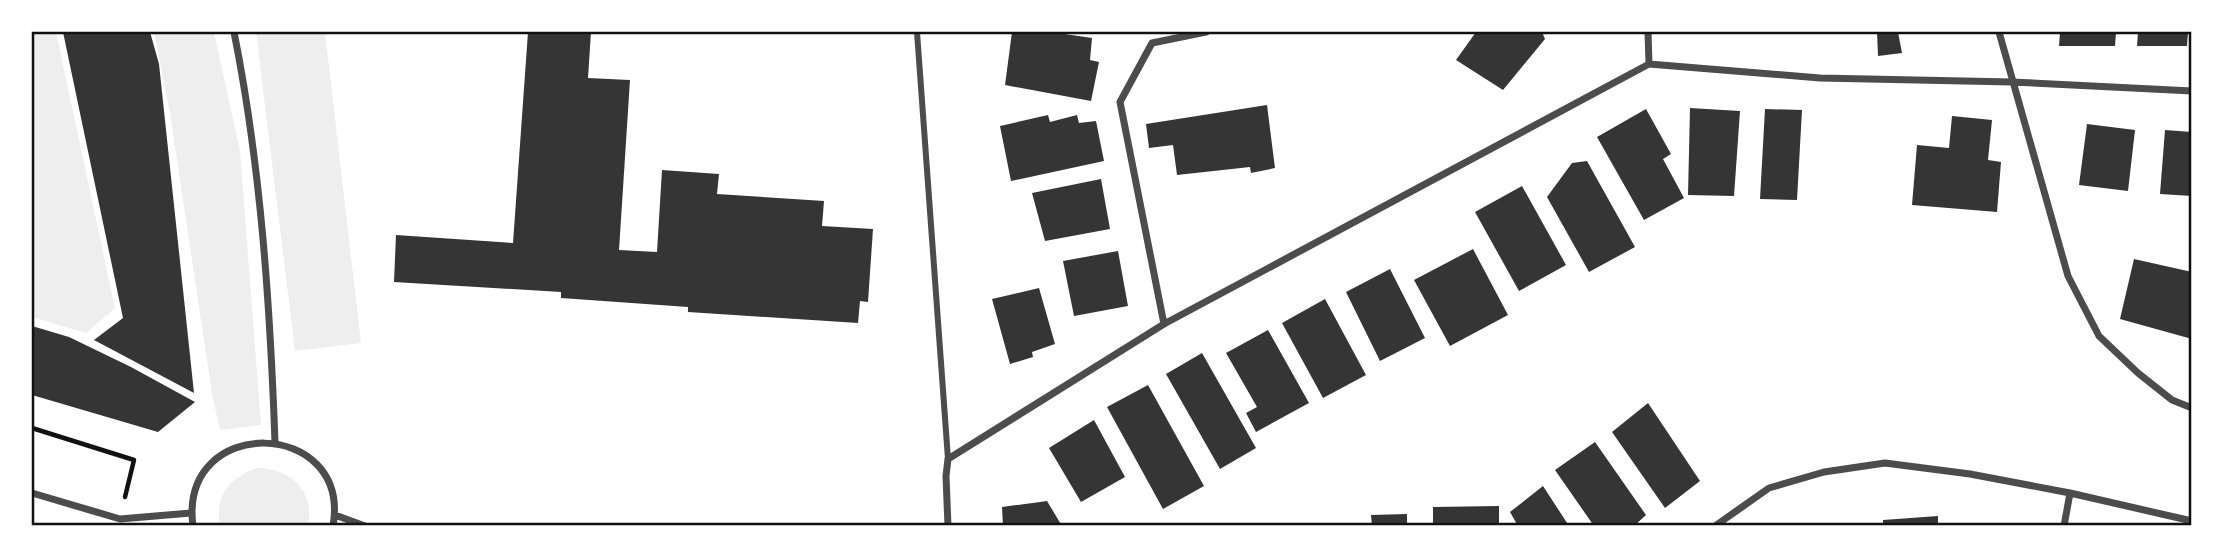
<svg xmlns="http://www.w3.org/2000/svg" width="2223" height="557" viewBox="0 0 2223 557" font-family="Manrope,sans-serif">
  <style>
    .green { fill: #eee }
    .building { fill: #353535 }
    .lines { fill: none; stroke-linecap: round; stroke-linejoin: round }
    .path { stroke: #111; stroke-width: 4.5 }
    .pedestrian { stroke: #4c4c4c; stroke-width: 6 }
    .minor { stroke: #4c4c4c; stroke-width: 7 }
    .neatline { fill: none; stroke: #111; stroke-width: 2.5 }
  </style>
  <rect width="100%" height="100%" fill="#fff"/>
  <path class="green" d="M 32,32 L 56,32 L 115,308 L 86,333 L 32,317 Z
    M 154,32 L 214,32 L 240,151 L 261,425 L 220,430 L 212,394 L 170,113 Z
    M 256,32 L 325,32 L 361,343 L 295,351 Z
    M 258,468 C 291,469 315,491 308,525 L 220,525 C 214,496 231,476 258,468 Z"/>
  <path class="building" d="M 63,32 L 150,32 L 159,64 L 194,393 L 94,340 L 123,318 Z
    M 528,32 L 591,32 L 588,78 L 630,80 L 619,250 L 657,252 L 662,170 L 719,174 L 717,194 L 824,201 L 822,226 L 873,229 L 868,302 L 860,301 L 858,323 L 688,312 L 688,307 L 561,298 L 561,292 L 394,282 L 396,235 L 513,243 Z
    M 1012,32 L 1051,32 L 1092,38 L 1090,60 L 1099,62 L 1091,101 L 1005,85 Z
    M 1476,32 L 1542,32 L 1545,39 L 1503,90 L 1456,60 Z
    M 1877,32 L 1898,32 L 1902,53 L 1878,56 Z
    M 2060,32 L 2116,32 L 2115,46 L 2059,46 Z
    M 2138,32 L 2188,32 L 2187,46 L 2137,46 Z
    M 1267,105 L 1275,168 L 1251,173 L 1250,167 L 1177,175 L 1173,145 L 1149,148 L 1146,124 Z
    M 1690,108 L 1740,111 L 1734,196 L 1688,195 Z
    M 1646,109 L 1671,154 L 1663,159 L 1684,198 L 1644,220 L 1597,137 Z
    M 1765,109 L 1802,110 L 1797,200 L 1760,199 Z
    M 1048,115 L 1050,122 L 1077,115 L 1079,123 L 1096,121 L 1104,161 L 1011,181 L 1000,126 Z
    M 1952,116 L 1992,120 L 1988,160 L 2001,162 L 1997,212 L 1912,205 L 1917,145 L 1949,148 Z
    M 2087,124 L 2135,130 L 2128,191 L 2079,185 Z
    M 2165,130 L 2192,132 L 2192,196 L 2160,194 Z
    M 1587,161 L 1635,247 L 1589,272 L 1547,197 L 1572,163 Z
    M 1101,179 L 1110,229 L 1045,241 L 1032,193 Z
    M 1522,186 L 1566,265 L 1519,291 L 1475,212 Z
    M 1473,249 L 1508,315 L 1450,346 L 1414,280 Z
    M 1118,251 L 1128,306 L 1074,316 L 1063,261 Z
    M 2134,259 L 2192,272 L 2192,339 L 2120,319 Z
    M 1390,269 L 1425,338 L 1380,361 L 1346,292 Z
    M 1039,288 L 1055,344 L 1032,352 L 1033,357 L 1010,364 L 992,299 Z
    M 1325,299 L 1366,375 L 1323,398 L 1282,323 Z
    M 32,326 L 69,337 L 131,367 L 195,402 L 158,432 L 32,395 Z
    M 1268,330 L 1309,403 L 1256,432 L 1246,413 L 1257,407 L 1226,353 Z
    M 1202,353 L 1256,448 L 1220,469 L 1166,374 Z
    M 1148,385 L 1204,486 L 1163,509 L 1107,407 Z
    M 1648,403 L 1700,481 L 1665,508 L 1612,432 Z
    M 1094,420 L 1125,477 L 1081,502 L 1049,448 Z
    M 1595,442 L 1646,515 L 1634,526 L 1594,526 L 1555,470 Z
    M 1543,486 L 1569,526 L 1518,526 L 1510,512 Z
    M 1047,501 L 1062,526 L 1003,526 L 1002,507 Z
    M 1499,506 L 1499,526 L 1433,526 L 1433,507 Z
    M 1407,514 L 1407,526 L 1372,526 L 1371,515 Z
    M 1938,516 L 1938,526 L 1883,526 L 1883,520 Z"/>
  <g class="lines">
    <path class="path" d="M 32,428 L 134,460 L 125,497"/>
    <path class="pedestrian" d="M 917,32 L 948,459"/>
    <path class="minor" d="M 234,32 C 261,167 270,305 275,442
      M 1648,32 L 1649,64
      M 1999,32 L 2068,276 L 2099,336 L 2138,373 L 2172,400 L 2192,408
      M 1164,324 L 1120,102 L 1152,43 L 1206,32
      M 32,493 L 120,519 L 191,513
      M 335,515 L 365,526
      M 193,526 C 178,413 352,418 333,526
      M 948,526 L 946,476 L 948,459 L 1164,324 L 1649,64 L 1820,78 L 2012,82 L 2192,91
      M 1715,526 L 1769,488 L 1824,472 L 1885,463 L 1970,474 L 2070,493 L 2192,521
      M 2064,526 L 2070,493"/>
  </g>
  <rect width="2223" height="557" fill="none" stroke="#ffffff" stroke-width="66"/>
  <rect x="33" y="33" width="2157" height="491" class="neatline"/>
</svg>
